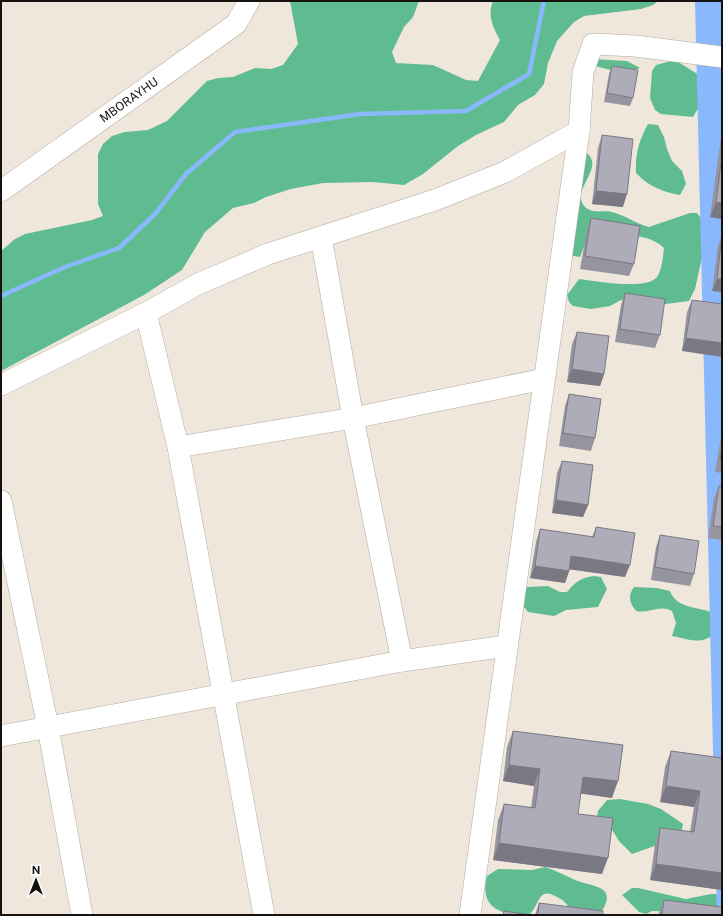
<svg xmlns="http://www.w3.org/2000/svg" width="723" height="916" viewBox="0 0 723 916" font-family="'Public Sans',sans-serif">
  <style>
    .forest { fill: #5fbc90 }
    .water { fill: #89b8fd }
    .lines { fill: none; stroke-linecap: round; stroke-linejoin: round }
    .stream { stroke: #89b8fd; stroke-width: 4.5 }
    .minor-casing { stroke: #b3aaa0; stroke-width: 22 }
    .minor { stroke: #fff; stroke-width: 21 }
    .wall { fill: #96949f }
    .shaded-wall { fill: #7a7882 }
    .building { fill: #aeacb9; stroke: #7a7882 }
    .labels { text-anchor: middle; stroke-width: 3.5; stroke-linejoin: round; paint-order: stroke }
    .street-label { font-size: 12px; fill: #15120f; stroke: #fff }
  </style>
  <rect width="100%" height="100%" fill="#f0e7dc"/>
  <path class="forest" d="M 290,1 L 419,1 L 413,17 L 404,27 L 392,52 L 396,63 L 433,65 L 466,80 L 478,81 L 500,40 C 493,27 487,15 493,1 L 658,1 L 653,5 L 641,9 L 584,16 L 574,22 L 557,41 L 548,63 L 544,84 L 535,95 L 518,105 L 504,122 L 476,135 L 458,146 L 423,174 L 404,185 L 372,182 L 323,183 L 291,189 L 266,197 L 254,203 L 233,208 L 205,232 L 182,270 L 144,295 L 1,371 L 1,251 L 15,239 L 25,234 L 92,220 L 103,216 L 98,204 L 98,154 L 103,144 L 112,136 L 125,132 L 148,130 L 167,121 L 207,81 L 218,78 L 233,77 L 255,68 L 271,69 L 283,65 L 298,44 Z
    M 594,59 L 627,61 L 640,68 C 626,74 607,70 593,65 Z
    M 675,60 L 699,75 L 703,100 L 693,117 L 661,114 L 655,110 L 650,98 L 652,71 L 656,65 Z
    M 648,124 L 658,125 L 664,137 L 667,149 L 672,161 L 682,171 L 686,184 L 680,195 C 663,192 648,186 636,173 C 635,155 639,140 648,124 Z
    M 582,150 C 611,165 568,189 585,207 C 592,214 603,210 612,212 C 625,215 636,224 649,227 L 690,213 L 697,213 L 701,218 L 707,251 L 701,262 L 695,289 L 689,301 L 658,305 L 633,299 L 621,300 L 610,306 L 591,309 L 573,306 L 569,302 L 567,295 L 579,279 C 595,281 644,290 656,278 C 662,272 663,256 664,248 C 643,229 612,236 587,239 L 580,257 L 568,255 L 556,232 L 556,219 Z
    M 594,576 L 601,577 L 607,589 L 598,607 L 566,610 L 554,616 L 528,612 L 524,607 L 524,594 L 527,587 L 548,586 L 560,592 L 567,592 C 576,581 581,578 594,576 Z
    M 634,587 L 657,588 L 670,591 C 676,608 697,607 711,612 L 717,633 C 700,645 692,640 672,636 L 676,623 L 672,611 C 659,604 649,614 636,611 C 629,603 628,595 634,587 Z
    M 620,799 L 648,804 L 661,809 L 683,824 L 680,837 L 632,854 L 619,841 L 611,828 L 596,823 L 598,811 L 607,800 Z
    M 545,867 C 555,870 564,875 573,879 C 592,888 620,884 600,914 L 570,910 C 567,903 563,900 557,897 C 538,886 540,904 530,914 C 501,916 479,908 487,876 L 498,869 L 532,870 Z
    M 632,888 L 638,888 L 686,899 L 711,894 L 722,894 L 722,915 L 686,912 L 652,911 L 646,914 L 639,912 L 622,895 Z"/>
  <path class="water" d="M 695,1 L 722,1 L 722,915 L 717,915 Z"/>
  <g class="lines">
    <path class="stream" d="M 1,296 L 65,267 L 119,248 L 155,214 L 186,174 L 235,132 L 360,114 L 466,111 L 529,74 L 544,1"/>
    <g class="minor-casing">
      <g id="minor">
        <path id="s1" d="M 1,191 L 236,24 L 249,1"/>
        <path d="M 321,237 L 353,418 L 402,661"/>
        <path d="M 146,313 L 178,447 L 264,915"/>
        <path d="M 1,385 L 146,313 L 198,284 L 268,254 L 435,200 L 505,172 L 579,131"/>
        <path d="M 178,447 L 353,418 L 544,379"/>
        <path d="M 1,501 L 48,727 L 82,915"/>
        <path d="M 1,736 L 402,661 L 506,646"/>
        <path d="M 470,915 L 579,131 L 583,72 L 593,44 L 635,46 L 722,57"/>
      </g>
    </g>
    <use href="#minor" class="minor"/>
  </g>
  <path class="wall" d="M 612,66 L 633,98 L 630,106 L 604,102 L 609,74 Z
    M 722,130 L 722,219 L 710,217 Z
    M 602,135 L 623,207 L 592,204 L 598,148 Z
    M 591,218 L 634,264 L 629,276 L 580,269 L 587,230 Z
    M 722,234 L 722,292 L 712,291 L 718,246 Z
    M 625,293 L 660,335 L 655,348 L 615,342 L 621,305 Z
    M 692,300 L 722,304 L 682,351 L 687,312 Z
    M 577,332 L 604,374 L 600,386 L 567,382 L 572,344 Z
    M 569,394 L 595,438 L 591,451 L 559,446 L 565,406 Z
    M 722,432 L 722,473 L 715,472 Z
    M 562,461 L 588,505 L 583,517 L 552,513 L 557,473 Z
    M 719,486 L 722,486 L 722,540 L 708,538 L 714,498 Z
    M 596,527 L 625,577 L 570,569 L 565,583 L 530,578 L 536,542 L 540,529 L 592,537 Z
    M 660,535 L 694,574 L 690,586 L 651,580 L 656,547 Z
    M 513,731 L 612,798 L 580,793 L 578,814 L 602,874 L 493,860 L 498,820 L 504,804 L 531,808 L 534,786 L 503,781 L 507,747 Z
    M 671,751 L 722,758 L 722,890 L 650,880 L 655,844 L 660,828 L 690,832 L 694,807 L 660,802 L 665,767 Z
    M 664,900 L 722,915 L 658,915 Z
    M 539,903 L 603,915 L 535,915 Z"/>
  <path class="shaded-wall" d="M 596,191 L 627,194 L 623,207 L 592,204 Z
    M 716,202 L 722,203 L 722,219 L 710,217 Z
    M 717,279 L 722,279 L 722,292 L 712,291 Z
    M 686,338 L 722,343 L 722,357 L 682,351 Z
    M 572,369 L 604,374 L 600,386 L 567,382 Z
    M 556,500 L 588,505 L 583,517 L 552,513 Z
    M 571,556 L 630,565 L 625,577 L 567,569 Z
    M 535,566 L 569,571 L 565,583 L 530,578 Z
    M 509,765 L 540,769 L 534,786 L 503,781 Z
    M 583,777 L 618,781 L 612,798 L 577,793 Z
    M 666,786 L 700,791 L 694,807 L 660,802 Z
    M 499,843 L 608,858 L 602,874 L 493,860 Z
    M 656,864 L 722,873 L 722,890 L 650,880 Z"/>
  <path class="building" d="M 612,66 L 638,70 L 633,98 L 607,93 Z
    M 602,135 L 633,139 L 627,194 L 596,191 Z
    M 722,156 L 722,203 L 716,202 Z
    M 591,218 L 640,226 L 634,264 L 585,256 Z
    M 722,235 L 722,279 L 717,279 Z
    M 625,293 L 665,299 L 660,335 L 620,329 Z
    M 692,300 L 722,304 L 722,343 L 686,338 Z
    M 577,332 L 609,336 L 604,374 L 572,369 Z
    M 569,394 L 601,399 L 595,438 L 563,433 Z
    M 722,448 L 722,460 L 720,460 Z
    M 562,461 L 593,465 L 588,505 L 556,500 Z
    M 719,486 L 722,486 L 722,527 L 713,526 Z
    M 596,527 L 635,533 L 630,565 L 571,556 L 569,571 L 535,566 L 540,529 L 594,537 Z
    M 660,535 L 699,541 L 694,574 L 655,567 Z
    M 513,731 L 623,745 L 618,781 L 583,777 L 578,814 L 613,818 L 608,858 L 499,843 L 504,804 L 535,808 L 540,769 L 509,765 Z
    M 671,751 L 722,758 L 722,873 L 656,864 L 660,828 L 694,832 L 700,791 L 666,786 Z
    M 664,900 L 722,907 L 722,915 L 662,915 Z
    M 539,903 L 603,911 L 603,915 L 538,915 Z
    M 504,911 L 531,915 L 503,915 Z"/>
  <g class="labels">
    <g class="street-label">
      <text dy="4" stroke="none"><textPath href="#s1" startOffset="157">MBORAYHU</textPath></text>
    </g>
  </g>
  <rect width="723" height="916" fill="none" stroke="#15120f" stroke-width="4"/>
  <g transform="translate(36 880)" stroke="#ffffff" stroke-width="3" paint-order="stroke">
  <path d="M0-3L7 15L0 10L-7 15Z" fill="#15120f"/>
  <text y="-6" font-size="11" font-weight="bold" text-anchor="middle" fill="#15120f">N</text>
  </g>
</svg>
